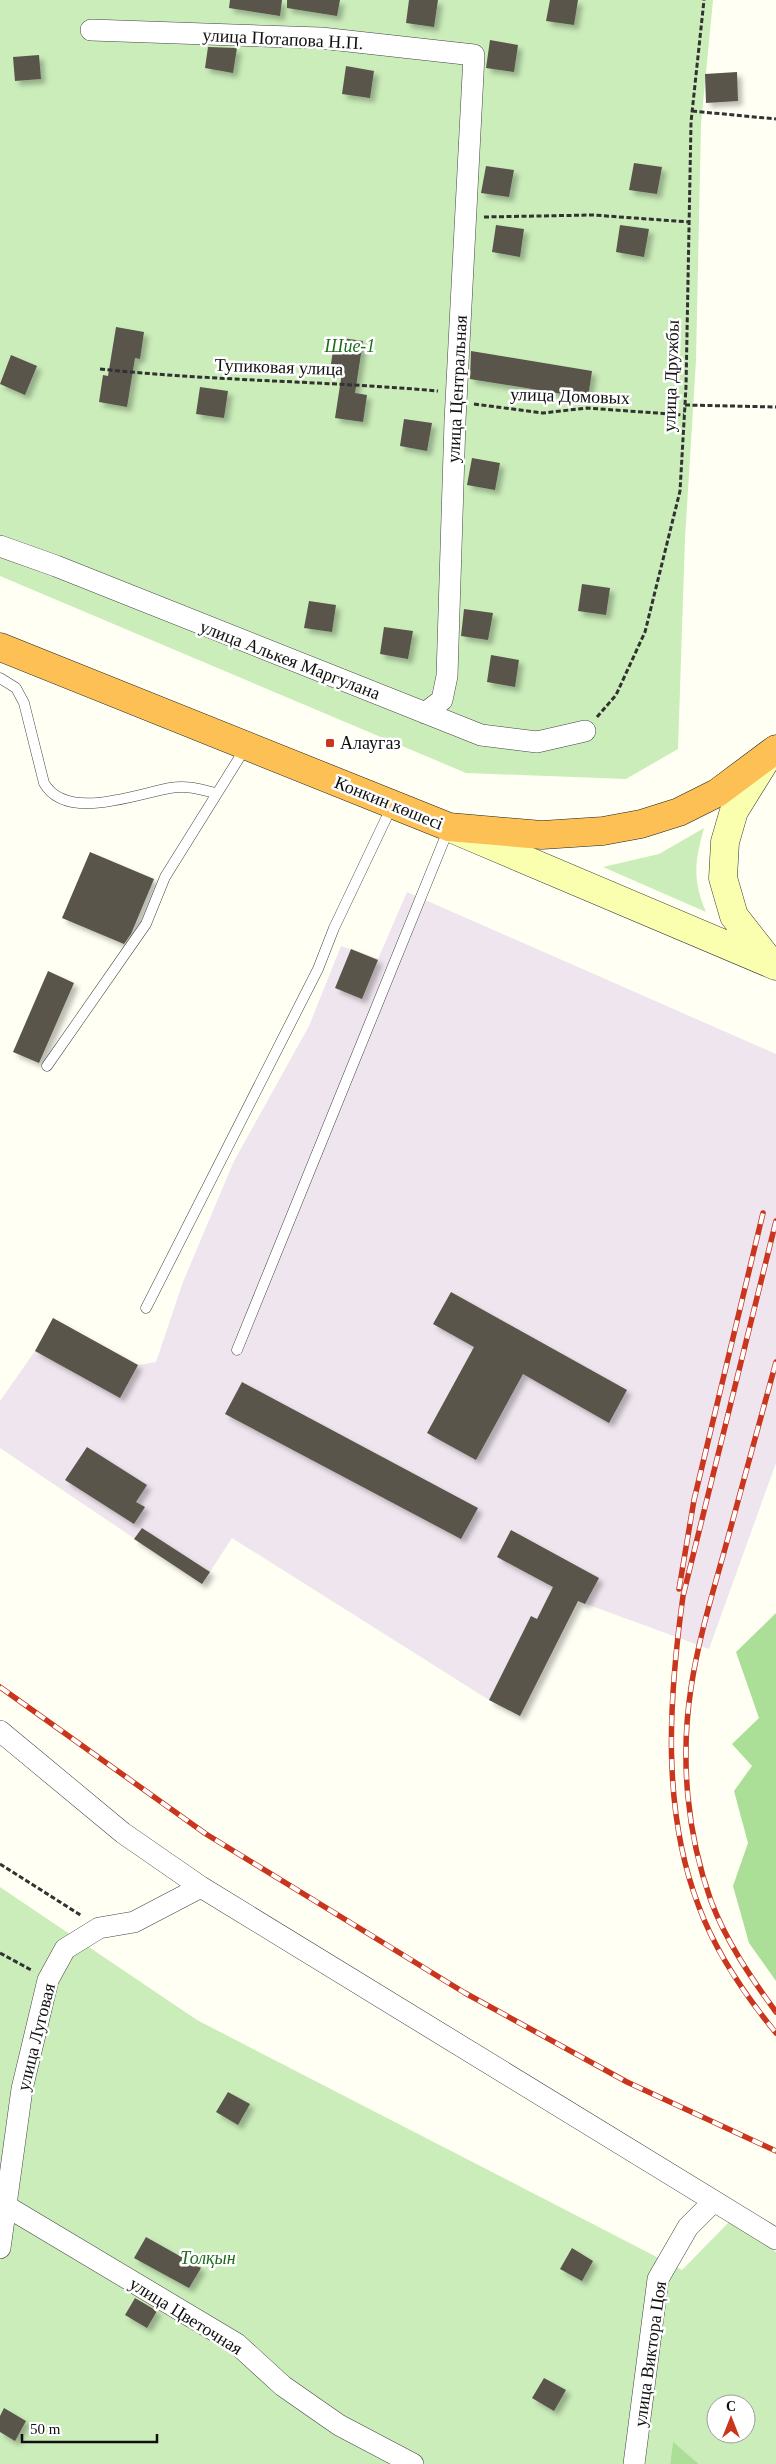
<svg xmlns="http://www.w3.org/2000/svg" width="776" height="2464" viewBox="0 0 776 2464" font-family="'Times New Roman',serif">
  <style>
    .industrial { fill: #efe5ee }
    .green { fill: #cbedba; fill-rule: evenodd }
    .forest { fill: #abdf98 }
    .building { fill: #5a544c; filter: url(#shadow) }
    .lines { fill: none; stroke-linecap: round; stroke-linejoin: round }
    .lane-casing { stroke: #434343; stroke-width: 11 }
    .street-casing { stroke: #434343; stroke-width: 22 }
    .secondary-casing { stroke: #323232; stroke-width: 29 }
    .highway-casing { stroke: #212121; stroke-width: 29 }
    .path { stroke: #323232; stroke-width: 3; stroke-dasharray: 5 2.5; stroke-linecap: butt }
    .lane { stroke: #fff; stroke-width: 10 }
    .street { stroke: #fff; stroke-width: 21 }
    .secondary { stroke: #f9ffaf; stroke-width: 28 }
    .highway { stroke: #fcc054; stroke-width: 28 }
    .rail-casing { stroke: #ca351e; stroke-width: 5.5 }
    .rail { stroke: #fff; stroke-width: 4; stroke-dasharray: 11; stroke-linecap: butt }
    .poi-dot { fill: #ca351e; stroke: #fff; stroke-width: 2 }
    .labels { text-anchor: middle; stroke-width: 5; stroke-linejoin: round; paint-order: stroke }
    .street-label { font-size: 18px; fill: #101010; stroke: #fff }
    .park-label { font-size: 18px; font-style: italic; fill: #1d6e1b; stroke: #fff }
    .poi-label { font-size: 18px; fill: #101010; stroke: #fff; text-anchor: start }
  </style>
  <defs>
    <filter id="shadow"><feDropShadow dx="4.5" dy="4.5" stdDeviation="2.5" flood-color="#0004"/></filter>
  </defs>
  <rect width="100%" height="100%" fill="#fffff4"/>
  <path class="industrial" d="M 407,892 L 776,1054 L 776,1463 L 709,1649 L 578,1601 L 520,1716 L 489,1700 L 232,1538 L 202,1584 L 0,1448 L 0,1401 L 35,1351 L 53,1318 L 138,1365 L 156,1362 L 183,1282 L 234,1161 L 309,1026 L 341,946 L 378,959 Z"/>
  <path class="green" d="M 0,0 L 713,0 L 701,124 L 696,360 L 685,539 L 678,749 L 626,779 L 466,773 L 0,576 Z
    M 704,828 C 695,860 692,880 706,912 L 603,867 L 659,854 Z
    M 0,1887 L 197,2020 L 682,2270 L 729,2222 L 776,2252 L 776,2464 L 699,2464 L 673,2443 L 670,2464 L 0,2464 ZM 716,2404 L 746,2404 L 746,2434 L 716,2434 Z"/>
  <path class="forest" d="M 776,1613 L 776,1981 L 749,1943 L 733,1886 L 748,1843 L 734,1791 L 752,1766 L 732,1744 L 759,1718 L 736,1652 Z
    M 673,2442 L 699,2464 L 670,2464 Z"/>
  <path class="building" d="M 230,0 L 282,0 L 280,16 L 229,8 Z
    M 287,0 L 340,0 L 337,16 L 287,8 Z
    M 409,0 L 438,0 L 434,27 L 406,23 Z
    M 550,0 L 578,0 L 574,25 L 546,21 Z
    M 490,40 L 518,45 L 514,72 L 486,68 Z
    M 208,47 L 237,48 L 233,73 L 205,68 Z
    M 39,55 L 41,79 L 15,81 L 13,57 Z
    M 346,66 L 374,71 L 370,98 L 342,94 Z
    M 737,72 L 738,101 L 706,103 L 705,74 Z
    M 634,163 L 662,167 L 657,194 L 629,190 Z
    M 486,166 L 514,170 L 509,197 L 481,193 Z
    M 496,225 L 524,229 L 520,257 L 492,252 Z
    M 620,225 L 649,229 L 644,257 L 616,252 Z
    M 116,327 L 144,332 L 140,359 L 135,358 L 127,407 L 99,402 L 103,375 L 108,376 Z
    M 335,337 L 363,341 L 355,393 L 367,395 L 363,422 L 335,418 L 343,366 L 331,364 Z
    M 471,351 L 592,371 L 588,398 L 470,379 Z
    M 11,355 L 37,366 L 25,395 L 0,384 Z
    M 200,387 L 228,391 L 224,418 L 196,414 Z
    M 404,419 L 432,423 L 427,451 L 400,446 Z
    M 472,458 L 500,463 L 495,490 L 467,485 Z
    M 582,584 L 610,588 L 606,615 L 578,611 Z
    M 309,601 L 336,605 L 332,632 L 304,628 Z
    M 464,609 L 493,613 L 488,640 L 461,636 Z
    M 384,627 L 413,631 L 408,659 L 380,654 Z
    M 491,655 L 519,660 L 515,687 L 487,682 Z
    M 90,852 L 154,879 L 131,934 L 124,944 L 62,918 Z
    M 351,949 L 378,960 L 362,999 L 335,988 Z
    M 48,971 L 74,983 L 39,1063 L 13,1052 Z
    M 451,1292 L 627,1390 L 609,1423 L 523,1374 L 476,1460 L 427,1433 L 474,1347 L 433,1324 Z
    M 53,1318 L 138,1365 L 120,1398 L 35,1351 Z
    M 242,1382 L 478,1508 L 461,1539 L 225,1414 Z
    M 87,1447 L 147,1485 L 136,1502 L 145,1507 L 134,1524 L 65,1480 Z
    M 142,1528 L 210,1572 L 202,1584 L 134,1539 Z
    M 511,1530 L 599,1578 L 585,1604 L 578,1601 L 520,1716 L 489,1700 L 531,1616 L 537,1619 L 553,1587 L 497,1557 Z
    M 228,2092 L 250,2104 L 238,2125 L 216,2112 Z
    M 146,2237 L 201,2268 L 189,2288 L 134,2258 Z
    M 572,2248 L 593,2261 L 582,2281 L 560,2269 Z
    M 135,2298 L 157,2311 L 147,2328 L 125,2315 Z
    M 544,2378 L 566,2390 L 554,2411 L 532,2398 Z
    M 4,2408 L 26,2421 L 15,2441 L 0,2432 L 0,2416 Z"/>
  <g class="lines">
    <g class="lane-casing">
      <path id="lane" d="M 0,678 L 16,688 L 24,703 L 44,783 C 66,822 136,794 170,788 C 186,785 200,789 215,793
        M 47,1066 L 146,924 L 165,877 L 246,747
        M 146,1308 L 318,969 L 334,928 L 392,806
        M 237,1350 L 449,828"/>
    </g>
    <g class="street-casing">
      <path id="street" d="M 91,30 L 321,38 L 474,55 L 455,421 L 447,676 L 442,700 L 425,713
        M 0,546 L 56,566 L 481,735 L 537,742 L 585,731
        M 0,1731 L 123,1833 L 201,1887 L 776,2239
        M 6,2206 L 237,2344 L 283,2386 L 339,2425 L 413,2464
        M 0,2248 L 22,2089 L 48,1980 L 65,1949 L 99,1928 L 134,1922 L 201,1887
        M 634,2464 L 658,2279 L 688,2227 L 713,2202"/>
    </g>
    <g class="secondary-casing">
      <path id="secondary" d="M 767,758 L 734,811 L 725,842 L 723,878 L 734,916 L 771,963
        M 455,830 L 776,966"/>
    </g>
    <g class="highway-casing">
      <path id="highway" d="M 0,647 L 449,827 L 542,835 L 603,831 L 641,824 L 679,812 L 717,793 L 776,749"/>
    </g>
    <path class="path" d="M 692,111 L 776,119
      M 484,217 L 593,215 L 689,222
      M 100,369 C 213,381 326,381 438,391
      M 474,404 L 543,413 L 587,408 L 684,415
      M 685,405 L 776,407
      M 597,717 L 616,695 L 645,632 L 680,491 L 686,387 L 691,122 L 704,0
      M 0,1864 L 82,1916
      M 0,1953 L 33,1971"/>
    <use href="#lane" class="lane"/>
    <use href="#street" class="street"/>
    <use href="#secondary" class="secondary"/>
    <use href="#highway" class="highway"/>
    <g class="rail-casing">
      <path id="rail" d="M 776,1221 L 683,1596 C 669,1698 661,1809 699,1907 C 716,1953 745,1995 776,2033
        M 776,1362 C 759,1423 743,1484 726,1545 C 713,1592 698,1640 691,1688 C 680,1759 687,1834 711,1901 C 726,1941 751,1978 776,2012
        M 679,1589 L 694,1500 L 763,1213
        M 0,1687 L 206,1834 L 465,1993 L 627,2082 L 776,2151"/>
    </g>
    <use href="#rail" class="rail"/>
  </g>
  <rect class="poi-dot" x="325" y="738" width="10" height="10" rx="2.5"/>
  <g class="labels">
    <g class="street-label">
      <text transform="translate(283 39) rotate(3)" y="6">улица Потапова Н.П.</text>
      <text transform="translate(279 367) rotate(2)" y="6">Тупиковая улица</text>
      <text transform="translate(671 376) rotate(-88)" y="6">улица Дружбы</text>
      <text transform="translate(457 389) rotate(-87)" y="6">улица Центральная</text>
      <text transform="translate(570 396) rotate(2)" y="6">улица Домовых</text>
      <text transform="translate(290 660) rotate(21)" y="6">улица Алькея Маргулана</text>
      <text transform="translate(389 803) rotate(22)" y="6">Конкин көшесі</text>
      <text transform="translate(36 2037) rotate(-76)" y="6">улица Луговая</text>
      <text transform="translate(186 2316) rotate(32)" y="6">улица Цветочная</text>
      <text transform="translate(650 2354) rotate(-82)" y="6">улица Виктора Цоя</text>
    </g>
    <g class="park-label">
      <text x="350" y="352">Шие-1</text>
      <text x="208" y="2264">Толқын</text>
    </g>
    <g class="poi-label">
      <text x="340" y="749">Алаугаз</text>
    </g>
  </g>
  <g transform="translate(731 2419)"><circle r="24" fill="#ffffff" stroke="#9f9f9f"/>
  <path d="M0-4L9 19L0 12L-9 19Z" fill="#ca351e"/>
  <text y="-8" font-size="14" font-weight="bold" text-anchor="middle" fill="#101010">С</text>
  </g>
  <path d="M22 2434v8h135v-8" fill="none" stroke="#101010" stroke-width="2.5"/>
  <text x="30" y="2434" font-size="15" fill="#101010" stroke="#ffffff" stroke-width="4" paint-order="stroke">50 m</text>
</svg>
